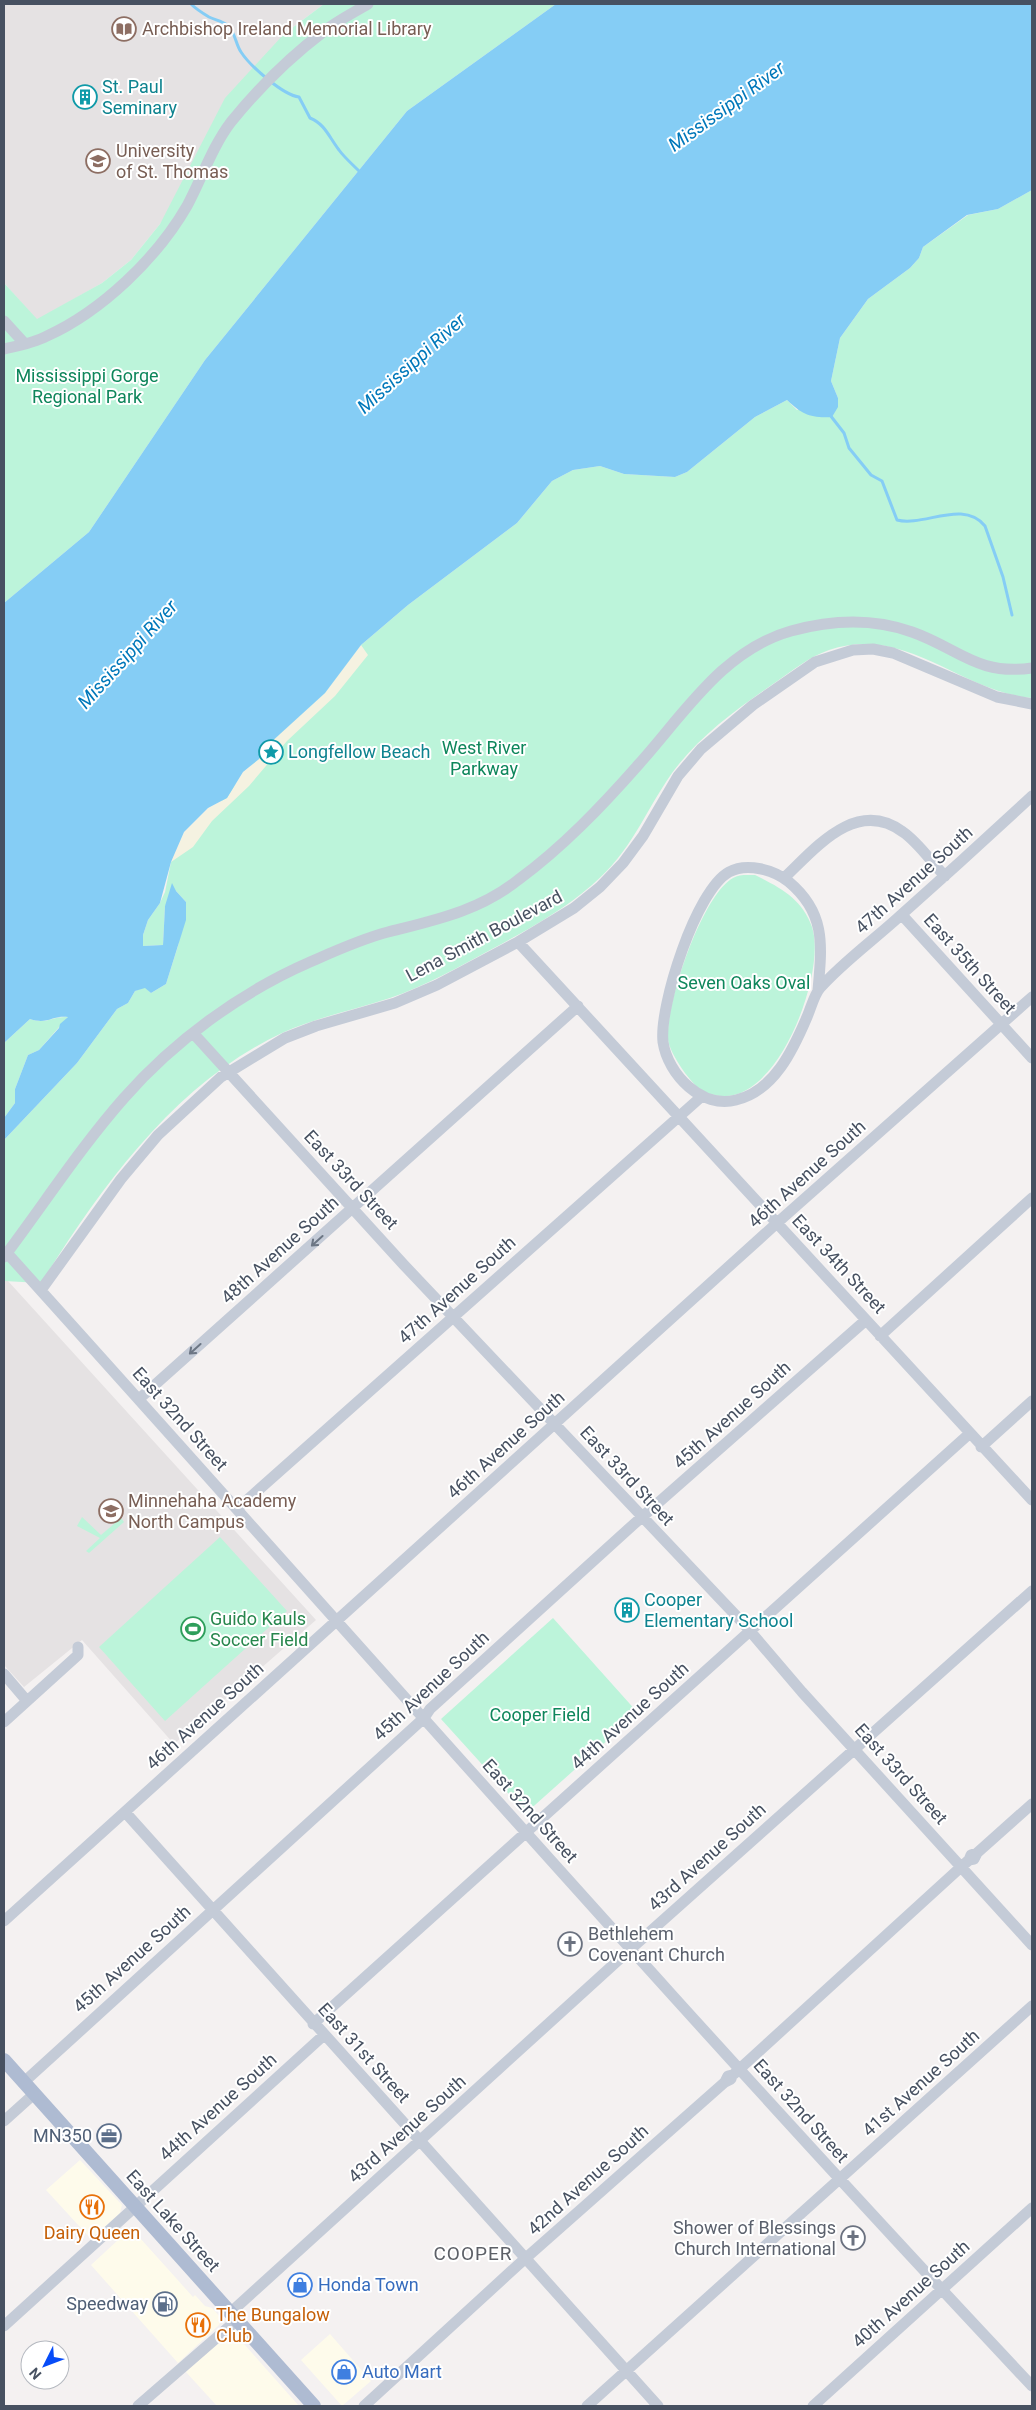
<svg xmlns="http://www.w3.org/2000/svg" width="1036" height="2410" viewBox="0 0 1036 2410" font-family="Roboto,sans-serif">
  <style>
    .commercial { fill: #fefbeb }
    .education { fill: #e5e2e3 }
    .green { fill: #bcf4da }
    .sand { fill: #f5f2e1 }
    .water { fill: #85cdf5 }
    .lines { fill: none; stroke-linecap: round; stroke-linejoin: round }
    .stream { stroke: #85cdf5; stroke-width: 3 }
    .minor { stroke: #c4cbd7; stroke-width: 11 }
    .major { stroke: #aebbd2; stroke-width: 14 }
    .oneway { stroke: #6c7684 }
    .labels { text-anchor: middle; stroke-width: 4; stroke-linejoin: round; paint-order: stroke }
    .education-label { font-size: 18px; fill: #785e54; stroke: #fff; text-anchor: start }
    .culture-label { font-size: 18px; fill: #0d838f; stroke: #fff; text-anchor: start }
    .park-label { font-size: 18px; fill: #0e865b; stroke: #fff }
    .street-label { font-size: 18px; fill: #475161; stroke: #fff }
    .leisure-label { font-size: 18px; fill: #27864d; stroke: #fff; text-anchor: start }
    .worship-label { font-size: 18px; fill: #5b616d; stroke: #fff; text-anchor: start }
    .service-label { font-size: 18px; fill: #4e5e75; stroke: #fff; text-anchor: end }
    .food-label { font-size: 18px; fill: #c56008; stroke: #fff }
    .shop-label { font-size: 18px; fill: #366cbe; stroke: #fff; text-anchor: start }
    .water-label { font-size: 19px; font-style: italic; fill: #0078ba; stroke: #fff }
    .neighbourhood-label { font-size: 19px; letter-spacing: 1px; fill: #5d6067; stroke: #fff }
  </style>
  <rect width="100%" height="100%" fill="#f4f1f1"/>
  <path class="commercial" d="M 80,2160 L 122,2205 L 120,2213 L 91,2239 L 46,2190 Z
    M 131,2228 L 193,2297 L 195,2295 L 205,2306 L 212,2308 L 222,2319 L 219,2325 L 178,2363 L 91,2265 Z
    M 231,2333 L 236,2335 L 299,2406 L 217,2406 L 186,2372 L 225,2337 Z
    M 330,2334 L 371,2381 L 342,2406 L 301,2360 Z"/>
  <path class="education" d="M 4,4 L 324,4 L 284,34 L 160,224 L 131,260 L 102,283 L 37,320 L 4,283 Z
    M 4,1281 L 8,1281 L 316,1620 L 174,1744 L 82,1640 L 24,1687 L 4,1665 Z"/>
  <path class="green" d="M 324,4 L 556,4 L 407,111 L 205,360 L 89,532 L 4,603 L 4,283 L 37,319 L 102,283 L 131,260 L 160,224 L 225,98 L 284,34 Z
    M 1032,190 L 1032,698 C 959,692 907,624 829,650 C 809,657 793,670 776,682 C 738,708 699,736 672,773 C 644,813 632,851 592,885 C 562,911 527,930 492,949 C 459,967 425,986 390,998 C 354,1010 317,1017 282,1033 C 175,1083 102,1186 41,1283 L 4,1281 L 4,1140 L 77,1063 L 117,1009 L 128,1003 L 135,991 L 145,987 L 151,993 L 166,984 L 178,946 L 186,902 L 176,891 L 165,906 L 163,945 L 143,946 L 143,935 L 148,920 L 160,903 L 165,892 L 171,862 L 269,744 L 325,693 L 361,645 L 408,605 L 517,523 L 552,481 L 573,470 L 600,466 L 624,474 L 675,477 L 687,472 L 755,417 L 787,400 L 797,410 L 838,398 L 831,381 L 840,338 L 868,299 L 910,268 L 919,258 L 923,247 L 968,215 L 998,209 Z
    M 755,875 C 781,888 802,899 812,927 C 827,971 779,1100 723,1096 C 718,1096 709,1094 704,1092 C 692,1086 670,1054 668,1040 C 665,1005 702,895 733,878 C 739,874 748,875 755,875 Z
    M 68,1017 L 39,1050 L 28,1055 L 15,1089 L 15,1103 L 4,1118 L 4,1043 L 30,1019 C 47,1025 51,1016 68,1017 Z
    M 82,1517 L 101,1535 L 121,1518 L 124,1522 L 89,1553 L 86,1551 L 100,1538 L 77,1526 Z
    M 220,1537 L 287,1611 L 165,1721 L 99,1647 Z
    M 553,1618 L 638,1713 L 526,1813 L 441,1719 Z"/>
  <path class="sand" d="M 361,645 L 368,655 L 335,696 L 287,741 L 249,786 L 212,821 L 193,847 L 171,862 L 184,832 L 208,808 L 227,798 L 243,772 L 259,759 L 269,744 L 325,693 Z"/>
  <path class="water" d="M 556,4 L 1032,4 L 1032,190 L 998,209 L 967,215 L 923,247 L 919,258 L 910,268 L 868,299 L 840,338 L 831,381 L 838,398 L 838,407 L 832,417 C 810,418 803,415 787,400 L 755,417 L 687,472 L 675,477 L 624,474 L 600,466 L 573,470 L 552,481 L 517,523 L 408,605 L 361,645 L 325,693 L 269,744 L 259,759 L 243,772 L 227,798 L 208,808 L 184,832 L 171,862 L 160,903 L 148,920 L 143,935 L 143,946 L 163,945 L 165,906 L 172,883 L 176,891 L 186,902 L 186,920 L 166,984 L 151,993 L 145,988 L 135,991 L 128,1003 L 117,1009 L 77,1063 L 4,1140 L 4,1118 L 15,1103 L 15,1089 L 28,1055 L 39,1050 L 59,1028 L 60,1024 L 68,1017 C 52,1015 48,1025 30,1019 L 4,1043 L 4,603 L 89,532 L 205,360 L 407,111 Z"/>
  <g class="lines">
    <path class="stream" d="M 191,4 C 195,8 204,14 209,17 C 215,20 222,21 227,25 C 236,33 235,43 241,52 C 250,66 283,95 299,97 L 310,118 C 325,124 329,137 339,150 C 344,157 352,164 359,171
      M 830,415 L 844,433 L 849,448 L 871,475 L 882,481 L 897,520 C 924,527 963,499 985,526 L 1003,577 L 1012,615"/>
    <path class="minor" d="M 4,321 L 25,344
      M 4,349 C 18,346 34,343 47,336 C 102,311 157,258 187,206 C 202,178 212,147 231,122 C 257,90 290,57 323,32 C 337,21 353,13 368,4
      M 784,878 C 815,849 856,797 903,832 C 919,843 931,862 945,876
      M 902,915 L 1032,1058
      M 518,942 L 1032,1500
      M 818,990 C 822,945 826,913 789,882 C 774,870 747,862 729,872 C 696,890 659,1006 663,1042 C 668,1075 702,1109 736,1100 C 774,1091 793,1050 807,1017 C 811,1008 814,995 820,988 C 843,962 875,939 901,915 C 945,876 989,836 1032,796
      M 193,1033 L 404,1265 L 744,1624 L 802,1692 L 1032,1945
      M 7,1253 C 348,1631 683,2015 1032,2386
      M 4,1257 C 44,1204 80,1148 124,1098 C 174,1041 241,992 310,962 C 335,951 361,939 388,932 C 435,920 479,911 518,880 C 563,847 602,806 639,764 C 684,714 723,650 791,631 C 831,620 873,618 912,632 C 958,648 977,676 1032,668
      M 41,1290 L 121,1179 L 158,1135 L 221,1077 L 285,1038 L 316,1026 L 395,1003 L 437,985 L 518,942 L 574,908 L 600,887 L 623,863 L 643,836 L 678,776 L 701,749 L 753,705 L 815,662 L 853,650 L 873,649 L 893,653 L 997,697 L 1032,704
      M 880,1336 L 1032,1198
      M 139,1399 L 578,1006
      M 981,1447 L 1032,1401
      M 237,1509 L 701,1097
      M 4,1674 L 27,1701
      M 4,1722 L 78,1655 L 78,1647
      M 125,1812 L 658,2406
      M 977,1853 L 1032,1804
      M 4,1921 L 777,1223 L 1032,997
      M 313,2024 L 969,1434
      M 734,2074 L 961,1867 L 969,1860 L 974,1859 L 977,1853 L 971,1855 L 969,1860
      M 24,2082 L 424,1718 L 430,1709 L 634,1524 L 866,1320
      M 4,2121 L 34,2094
      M 230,2313 L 624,1955 L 1032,1591
      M 4,2326 L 324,2035
      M 138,2406 L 237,2320
      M 364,2406 L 518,2265 L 725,2082 L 728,2076 L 732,2075 L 731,2079 L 725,2082
      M 587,2406 L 1032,2006
      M 813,2406 L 1032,2208"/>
    <path class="major" d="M 4,2060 L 314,2406"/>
  </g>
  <defs><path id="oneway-shaft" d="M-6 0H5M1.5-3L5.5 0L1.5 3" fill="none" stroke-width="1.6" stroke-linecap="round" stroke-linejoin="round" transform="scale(1.25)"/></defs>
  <g class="oneway">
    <use href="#oneway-shaft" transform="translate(317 1241) rotate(138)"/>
    <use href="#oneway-shaft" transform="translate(195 1349) rotate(138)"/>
  </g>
  <defs>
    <g id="library-ring" transform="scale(1.25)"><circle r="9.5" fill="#fff" stroke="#8d6e63" stroke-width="1.5"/><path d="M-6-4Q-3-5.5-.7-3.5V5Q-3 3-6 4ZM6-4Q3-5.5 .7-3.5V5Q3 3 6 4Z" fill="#8d6e63"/></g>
    <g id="building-ring" transform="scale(1.25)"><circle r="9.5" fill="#fff" stroke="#0f9aa8" stroke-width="1.5"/><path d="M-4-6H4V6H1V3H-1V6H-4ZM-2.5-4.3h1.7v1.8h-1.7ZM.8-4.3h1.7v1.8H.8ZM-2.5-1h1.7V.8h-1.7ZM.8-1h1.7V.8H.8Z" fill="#0f9aa8"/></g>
    <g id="university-ring" transform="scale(1.25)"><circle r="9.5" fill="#fff" stroke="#8d6e63" stroke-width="1.5"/><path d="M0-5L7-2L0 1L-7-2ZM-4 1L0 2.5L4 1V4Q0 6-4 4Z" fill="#8d6e63"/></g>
    <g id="sight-ring" transform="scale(1.25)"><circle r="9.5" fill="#fff" stroke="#0f9aa8" stroke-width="1.5"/><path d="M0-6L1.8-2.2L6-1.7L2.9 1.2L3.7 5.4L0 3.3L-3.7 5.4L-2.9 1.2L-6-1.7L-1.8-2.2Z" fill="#0f9aa8"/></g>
    <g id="school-ring" transform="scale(1.25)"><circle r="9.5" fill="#fff" stroke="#8d6e63" stroke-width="1.5"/><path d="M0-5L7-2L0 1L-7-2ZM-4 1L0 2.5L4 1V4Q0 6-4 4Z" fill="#8d6e63"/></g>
    <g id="stadium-ring" transform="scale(1.25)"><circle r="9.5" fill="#fff" stroke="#2e9e5b" stroke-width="1.5"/><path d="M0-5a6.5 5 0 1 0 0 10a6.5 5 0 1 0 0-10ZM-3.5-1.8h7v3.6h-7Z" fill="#2e9e5b"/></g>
    <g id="church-ring" transform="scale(1.25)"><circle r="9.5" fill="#fff" stroke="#6b7280" stroke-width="1.5"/><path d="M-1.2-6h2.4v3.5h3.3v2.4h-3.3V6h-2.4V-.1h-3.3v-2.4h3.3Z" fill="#6b7280"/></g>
    <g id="office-ring" transform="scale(1.25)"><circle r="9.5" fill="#fff" stroke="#5c6f8a" stroke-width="1.5"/><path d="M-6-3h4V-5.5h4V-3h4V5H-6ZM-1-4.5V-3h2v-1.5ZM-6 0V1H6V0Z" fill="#5c6f8a"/></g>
    <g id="restaurant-ring" transform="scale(1.25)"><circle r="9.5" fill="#fff" stroke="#e8710a" stroke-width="1.5"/><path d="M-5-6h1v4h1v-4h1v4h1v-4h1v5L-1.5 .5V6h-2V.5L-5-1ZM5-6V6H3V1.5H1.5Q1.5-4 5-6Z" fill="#e8710a"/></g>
    <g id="shop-ring" transform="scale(1.25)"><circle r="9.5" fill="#fff" stroke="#3f7fe0" stroke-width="1.5"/><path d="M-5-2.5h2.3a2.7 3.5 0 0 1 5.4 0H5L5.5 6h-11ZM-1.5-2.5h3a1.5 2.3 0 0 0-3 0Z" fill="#3f7fe0"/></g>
    <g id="fuel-ring" transform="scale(1.25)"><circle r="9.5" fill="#fff" stroke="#5c6f8a" stroke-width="1.5"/><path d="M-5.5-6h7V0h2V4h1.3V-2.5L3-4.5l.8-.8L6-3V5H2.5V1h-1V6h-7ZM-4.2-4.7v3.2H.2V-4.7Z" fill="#5c6f8a"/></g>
  </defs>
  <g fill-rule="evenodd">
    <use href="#library-ring" x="124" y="29"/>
    <use href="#building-ring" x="85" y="97"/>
    <use href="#university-ring" x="98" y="161"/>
    <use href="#sight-ring" x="271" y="752"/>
    <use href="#school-ring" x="111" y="1511"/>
    <use href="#building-ring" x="627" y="1610"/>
    <use href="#stadium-ring" x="193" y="1629"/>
    <use href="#church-ring" x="570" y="1944"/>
    <use href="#office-ring" x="109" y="2136"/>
    <use href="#restaurant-ring" x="92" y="2207"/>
    <use href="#church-ring" x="853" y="2238"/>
    <use href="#shop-ring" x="300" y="2285"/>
    <use href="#fuel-ring" x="165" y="2304"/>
    <use href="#restaurant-ring" x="198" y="2325"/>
    <use href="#shop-ring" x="344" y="2372"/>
  </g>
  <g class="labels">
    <g class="education-label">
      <text x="142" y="35">Archbishop Ireland Memorial Library</text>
      <text x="116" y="157">University<tspan x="116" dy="21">of St. Thomas</tspan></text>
      <text x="128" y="1507">Minnehaha Academy<tspan x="128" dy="21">North Campus</tspan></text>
    </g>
    <g class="culture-label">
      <text x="102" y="93">St. Paul<tspan x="102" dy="21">Seminary</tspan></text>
      <text x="288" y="758">Longfellow Beach</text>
      <text x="644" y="1606">Cooper<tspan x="644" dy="21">Elementary School</tspan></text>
    </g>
    <g class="park-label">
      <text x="87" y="382">Mississippi Gorge<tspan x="87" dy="21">Regional Park</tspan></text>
      <text x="484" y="754">West River<tspan x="484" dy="21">Parkway</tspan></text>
      <text x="744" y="989">Seven Oaks Oval</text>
      <text x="540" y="1721">Cooper Field</text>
    </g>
    <g class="street-label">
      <text transform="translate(914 880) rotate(-42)" y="6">47th Avenue South</text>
      <text transform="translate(484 936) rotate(-28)" y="6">Lena Smith Boulevard</text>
      <text transform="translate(970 964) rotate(48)" y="6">East 35th Street</text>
      <text transform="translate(807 1174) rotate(-42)" y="6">46th Avenue South</text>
      <text transform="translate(351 1180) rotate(47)" y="6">East 33rd Street</text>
      <text transform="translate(280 1250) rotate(-42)" y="6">48th Avenue South</text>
      <text transform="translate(839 1264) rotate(47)" y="6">East 34th Street</text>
      <text transform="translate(457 1290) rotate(-42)" y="6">47th Avenue South</text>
      <text transform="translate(732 1415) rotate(-42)" y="6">45th Avenue South</text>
      <text transform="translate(180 1419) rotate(48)" y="6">East 32nd Street</text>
      <text transform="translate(506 1445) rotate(-42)" y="6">46th Avenue South</text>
      <text transform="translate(627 1476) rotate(47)" y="6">East 33rd Street</text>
      <text transform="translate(431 1686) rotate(-43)" y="6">45th Avenue South</text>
      <text transform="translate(205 1716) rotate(-42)" y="6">46th Avenue South</text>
      <text transform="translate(630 1716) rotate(-42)" y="6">44th Avenue South</text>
      <text transform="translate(901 1774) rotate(48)" y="6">East 33rd Street</text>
      <text transform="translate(530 1811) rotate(48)" y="6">East 32nd Street</text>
      <text transform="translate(707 1857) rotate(-42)" y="6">43rd Avenue South</text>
      <text transform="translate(132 1959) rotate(-42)" y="6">45th Avenue South</text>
      <text transform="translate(364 2053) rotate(48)" y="6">East 31st Street</text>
      <text transform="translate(921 2083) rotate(-42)" y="6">41st Avenue South</text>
      <text transform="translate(218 2107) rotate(-42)" y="6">44th Avenue South</text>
      <text transform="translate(801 2111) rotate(48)" y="6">East 32nd Street</text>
      <text transform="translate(407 2129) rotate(-42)" y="6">43rd Avenue South</text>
      <text transform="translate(588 2180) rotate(-42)" y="6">42nd Avenue South</text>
      <text transform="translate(173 2221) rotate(48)" y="6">East Lake Street</text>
      <text transform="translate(911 2294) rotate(-42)" y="6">40th Avenue South</text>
    </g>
    <g class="leisure-label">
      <text x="210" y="1625">Guido Kauls<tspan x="210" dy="21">Soccer Field</tspan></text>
    </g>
    <g class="worship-label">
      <text x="588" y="1940">Bethlehem<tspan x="588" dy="21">Covenant Church</tspan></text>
      <text x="836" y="2234" text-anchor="end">Shower of Blessings<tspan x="836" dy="21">Church International</tspan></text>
    </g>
    <g class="service-label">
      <text x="92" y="2142">MN350</text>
      <text x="148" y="2310">Speedway</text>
    </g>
    <g class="food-label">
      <text x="92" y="2239">Dairy Queen</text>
      <text x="216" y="2321" text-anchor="start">The Bungalow<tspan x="216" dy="21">Club</tspan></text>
    </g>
    <g class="shop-label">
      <text x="318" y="2291">Honda Town</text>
      <text x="362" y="2378">Auto Mart</text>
    </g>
    <g class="water-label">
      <text transform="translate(726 106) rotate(-36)" y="7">Mississippi River</text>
      <text transform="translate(411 363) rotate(-42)" y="7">Mississippi River</text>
      <text transform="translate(127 654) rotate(-48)" y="7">Mississippi River</text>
    </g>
    <g class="neighbourhood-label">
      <text x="473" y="2260">COOPER</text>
    </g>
  </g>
  <rect width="1036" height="2410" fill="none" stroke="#475161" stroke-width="10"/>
  <g transform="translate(45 2365) rotate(228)"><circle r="24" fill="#ffffff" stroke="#b5b9c0"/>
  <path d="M0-4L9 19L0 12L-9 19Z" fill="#074cf8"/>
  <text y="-8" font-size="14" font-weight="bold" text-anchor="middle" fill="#475161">N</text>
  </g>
</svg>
